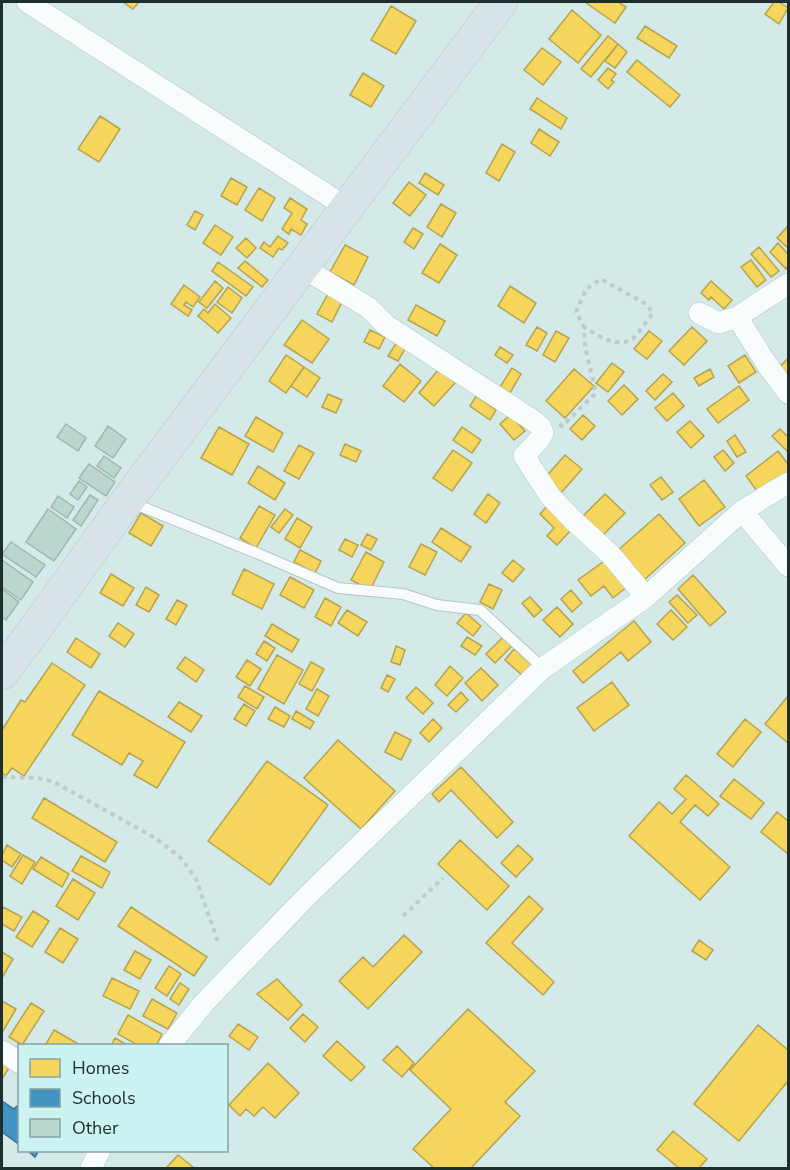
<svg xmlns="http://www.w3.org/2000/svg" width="790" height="1170" viewBox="0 0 790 1170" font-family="'Nunito Sans',sans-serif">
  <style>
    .homes { fill: #f6d55c; stroke: #b5a34e; stroke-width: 1.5 }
    .schools { fill: #4393c3; stroke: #387496; stroke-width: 1.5 }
    .building { fill: #bbd6cd; stroke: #a5b4b1; stroke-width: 1.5 }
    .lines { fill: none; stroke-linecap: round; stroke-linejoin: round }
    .service-casing { stroke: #b4c5c4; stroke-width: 12 }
    .minor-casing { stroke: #b4c5c4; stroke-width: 22 }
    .primary-casing { stroke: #bbc6c5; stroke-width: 34 }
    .path { stroke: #c2cac9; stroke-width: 4; stroke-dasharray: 4.5 4.5; stroke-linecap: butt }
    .service { stroke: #f9fcfc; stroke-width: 10 }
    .minor { stroke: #f9fcfc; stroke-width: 21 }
    .primary { stroke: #d7e3e6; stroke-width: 33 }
  </style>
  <rect width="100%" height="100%" fill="#d4eae9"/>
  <path class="homes" d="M 123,2 L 139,2 L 133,9 Z
    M 585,2 L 618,2 L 626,7 L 615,23 Z
    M 774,2 L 779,2 L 788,8 L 779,24 L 765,14 Z
    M 391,6 L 416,21 L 396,54 L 371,40 Z
    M 572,10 L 601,35 L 578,63 L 549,39 Z
    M 645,26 L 677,46 L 669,58 L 637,38 Z
    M 608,36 L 618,44 L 591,77 L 581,69 Z
    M 618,44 L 627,52 L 615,68 L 605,61 Z
    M 542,48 L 561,62 L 543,85 L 524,70 Z
    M 637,60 L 680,95 L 670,107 L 627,72 Z
    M 608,68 L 616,74 L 611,80 L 614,82 L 608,89 L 598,80 Z
    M 363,73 L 384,86 L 371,107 L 350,95 Z
    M 537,98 L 567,118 L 561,129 L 530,109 Z
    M 100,116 L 120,129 L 99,162 L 78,149 Z
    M 539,129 L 559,142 L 550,156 L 531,143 Z
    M 502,144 L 515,152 L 499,181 L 486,173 Z
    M 425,173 L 444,185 L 438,195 L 419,183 Z
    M 231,178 L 247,187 L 237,205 L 221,196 Z
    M 409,182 L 426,195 L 410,216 L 393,203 Z
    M 259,188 L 275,198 L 262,221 L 245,210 Z
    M 290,198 L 307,209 L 301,220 L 307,224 L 301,235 L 291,229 L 289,234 L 282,229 L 292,213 L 284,208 Z
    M 441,204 L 456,213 L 442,237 L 427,227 Z
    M 195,211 L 203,215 L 195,230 L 187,225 Z
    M 215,225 L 233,237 L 221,255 L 203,243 Z
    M 788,226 L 788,248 L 777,238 Z
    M 413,228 L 423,234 L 414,249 L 404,242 Z
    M 278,236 L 288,243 L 282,250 L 279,248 L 273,257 L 260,248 L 264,242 L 270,247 Z
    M 246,238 L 256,248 L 247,258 L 236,248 Z
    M 778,243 L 788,254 L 788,266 L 786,269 L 770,252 Z
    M 440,244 L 457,255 L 439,283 L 422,273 Z
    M 345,245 L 368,257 L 354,285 L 330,272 Z
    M 759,247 L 779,271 L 771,277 L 751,254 Z
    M 751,260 L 766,280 L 757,287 L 741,267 Z
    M 245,261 L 268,280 L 262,287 L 238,268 Z
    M 218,262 L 253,287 L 246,296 L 212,271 Z
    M 215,281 L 223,288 L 207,308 L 199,302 Z
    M 711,281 L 732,300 L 724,309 L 711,297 L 709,300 L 701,293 Z
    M 184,285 L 200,297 L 193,307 L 186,302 L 184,305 L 192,310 L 188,316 L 171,304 Z
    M 510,286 L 536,303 L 524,323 L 498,306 Z
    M 228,287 L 242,298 L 232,313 L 217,302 Z
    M 328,294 L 342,302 L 332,322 L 317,314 Z
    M 215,304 L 231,318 L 218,333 L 198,316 L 204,309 L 208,313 Z
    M 416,305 L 445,321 L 437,336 L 408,320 Z
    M 302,320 L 329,339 L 312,363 L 284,345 Z
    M 537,327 L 547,333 L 537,351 L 526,345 Z
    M 692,327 L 707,341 L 684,365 L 669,351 Z
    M 370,330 L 385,337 L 379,349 L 364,342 Z
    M 556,331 L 569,338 L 555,362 L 543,355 Z
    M 649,331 L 662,341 L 647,359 L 634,349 Z
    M 397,342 L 406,347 L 398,361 L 388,356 Z
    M 500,347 L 513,355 L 507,363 L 495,355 Z
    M 286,355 L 304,367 L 286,393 L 269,381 Z
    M 745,355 L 756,372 L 739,383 L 728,366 Z
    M 788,358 L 788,379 L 778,369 Z
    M 612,363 L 624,372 L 608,392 L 596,383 Z
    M 400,364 L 421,381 L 404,402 L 383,386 Z
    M 304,367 L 320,378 L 307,397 L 291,386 Z
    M 512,368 L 521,374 L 510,393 L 500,387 Z
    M 439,369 L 455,383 L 434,406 L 419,393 Z
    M 574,369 L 594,386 L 565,418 L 546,401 Z
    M 710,369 L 714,377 L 699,386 L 694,378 Z
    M 663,374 L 672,382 L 655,400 L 646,391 Z
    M 624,385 L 638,399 L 622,415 L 608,401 Z
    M 739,386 L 749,400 L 718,423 L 707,409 Z
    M 673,393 L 684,406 L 667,421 L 655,408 Z
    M 328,394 L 342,400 L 336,413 L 322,407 Z
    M 476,396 L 496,410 L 490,420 L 470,406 Z
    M 510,415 L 525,431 L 514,440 L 500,424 Z
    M 583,415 L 595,426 L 582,440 L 570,429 Z
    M 256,417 L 283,433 L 273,452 L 245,436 Z
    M 690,421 L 704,436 L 691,448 L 677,432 Z
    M 219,427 L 249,444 L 232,475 L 201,458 Z
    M 462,427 L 481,440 L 472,453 L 453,440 Z
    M 780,429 L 788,437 L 788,450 L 787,451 L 772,436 Z
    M 735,435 L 746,452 L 737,457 L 727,441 Z
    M 345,444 L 361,451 L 356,462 L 340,455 Z
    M 299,445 L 314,453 L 299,479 L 284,471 Z
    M 453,450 L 472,463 L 452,491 L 433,478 Z
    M 723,450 L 734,463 L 725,471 L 714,457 Z
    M 778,451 L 788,464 L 788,479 L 762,498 L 746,476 Z
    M 565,455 L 582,469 L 561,493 L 544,479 Z
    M 258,466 L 285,483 L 275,500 L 248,483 Z
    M 661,477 L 673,492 L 662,500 L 650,485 Z
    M 704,480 L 725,507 L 699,526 L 679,499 Z
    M 488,494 L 500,503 L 486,523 L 474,514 Z
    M 605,494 L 625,513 L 602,536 L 582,517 Z
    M 550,503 L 573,528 L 557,545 L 547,536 L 554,528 L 540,514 Z
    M 259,506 L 275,515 L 256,548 L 240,538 Z
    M 285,509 L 293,515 L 279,533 L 271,527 Z
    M 141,513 L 163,526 L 151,546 L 129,533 Z
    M 659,514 L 685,543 L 643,581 L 616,552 Z
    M 297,518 L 312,527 L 300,548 L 285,539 Z
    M 441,528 L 471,547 L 461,562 L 432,542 Z
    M 367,534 L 377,539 L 371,550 L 361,545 Z
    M 345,539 L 358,545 L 352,557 L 339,550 Z
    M 421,544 L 437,552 L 425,575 L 409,567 Z
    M 300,550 L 321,561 L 315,573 L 294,562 Z
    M 366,552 L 384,562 L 370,590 L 351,580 Z
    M 607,559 L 628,586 L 613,598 L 604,586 L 591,596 L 578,580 Z
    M 513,560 L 524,569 L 513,582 L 502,573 Z
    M 244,569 L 274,584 L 262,609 L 232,594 Z
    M 111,574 L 134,588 L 123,606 L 100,593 Z
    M 693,575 L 726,612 L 710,626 L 678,589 Z
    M 290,577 L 314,590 L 304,608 L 280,595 Z
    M 489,584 L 502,590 L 493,609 L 480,602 Z
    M 146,587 L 159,595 L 149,612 L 136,605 Z
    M 571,590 L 582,603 L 572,612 L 561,599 Z
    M 677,595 L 697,615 L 688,623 L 669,602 Z
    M 530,597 L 542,610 L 534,617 L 522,603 Z
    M 325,598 L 341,607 L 331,626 L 315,617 Z
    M 177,600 L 187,605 L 176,625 L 166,619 Z
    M 557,607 L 573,624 L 560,637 L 543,620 Z
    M 347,610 L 367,622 L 358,636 L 338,623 Z
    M 671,610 L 687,627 L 673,640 L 657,624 Z
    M 466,613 L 481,626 L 473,636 L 457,623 Z
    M 634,621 L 651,642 L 628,661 L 621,652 L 583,683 L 573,671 Z
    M 118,623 L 134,634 L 125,647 L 109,636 Z
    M 272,624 L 299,640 L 292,652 L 265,636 Z
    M 504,636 L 513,645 L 495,663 L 486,654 Z
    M 467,637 L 482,646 L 475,655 L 461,646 Z
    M 76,638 L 100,654 L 91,668 L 67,652 Z
    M 264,641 L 275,648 L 267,661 L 256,654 Z
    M 396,646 L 405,650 L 400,665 L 391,662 Z
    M 514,649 L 532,665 L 522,675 L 505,660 Z
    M 277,655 L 303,670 L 284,704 L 258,689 Z
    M 185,657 L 204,670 L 196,682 L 177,668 Z
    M 247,660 L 261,669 L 250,686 L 236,677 Z
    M 311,662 L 324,669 L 312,691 L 299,684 Z
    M 52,663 L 85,685 L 24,776 L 12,768 L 6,776 L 2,773 L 2,730 L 21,700 L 25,702 Z
    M 450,666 L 463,678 L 447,696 L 435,685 Z
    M 481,668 L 498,685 L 482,701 L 465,683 Z
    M 387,675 L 395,679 L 388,692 L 381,688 Z
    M 612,682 L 629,705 L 594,731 L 577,708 Z
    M 245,686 L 264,697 L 257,709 L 238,697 Z
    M 416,687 L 433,703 L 423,714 L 406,698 Z
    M 317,689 L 329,696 L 318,716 L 306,709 Z
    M 99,691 L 185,742 L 157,788 L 134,775 L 143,761 L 129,753 L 122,765 L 72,735 Z
    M 461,692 L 468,700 L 456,712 L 448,705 Z
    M 788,696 L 788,743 L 765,724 Z
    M 179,702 L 202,716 L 191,732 L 168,717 Z
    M 244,704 L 255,711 L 246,726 L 234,719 Z
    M 275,707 L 290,716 L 284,727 L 268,719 Z
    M 296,711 L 314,722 L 310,729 L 292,719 Z
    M 433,719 L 442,728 L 429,742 L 420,733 Z
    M 745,719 L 761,732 L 733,767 L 717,754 Z
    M 395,732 L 411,740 L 401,760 L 385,752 Z
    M 338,740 L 395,791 L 361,829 L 304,778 Z
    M 267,761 L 328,805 L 270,885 L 208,841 Z
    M 461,767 L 513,822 L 497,838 L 451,790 L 439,802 L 432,794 Z
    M 686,775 L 719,804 L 708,816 L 695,805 L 680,822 L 730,867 L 700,900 L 629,836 L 659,802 L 672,814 L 686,799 L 674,789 Z
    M 734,779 L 764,803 L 751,819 L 720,796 Z
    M 44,798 L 117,842 L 105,862 L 32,818 Z
    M 777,812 L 788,821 L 788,854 L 761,832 Z
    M 460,840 L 509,886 L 487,910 L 438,864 Z
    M 7,845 L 21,854 L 12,867 L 2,860 L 2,855 Z
    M 518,845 L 533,859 L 516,877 L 501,863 Z
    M 23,855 L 35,862 L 22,884 L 10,876 Z
    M 81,856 L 110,872 L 102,888 L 72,871 Z
    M 41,857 L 69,874 L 62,887 L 33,869 Z
    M 73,879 L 95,893 L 78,920 L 56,906 Z
    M 529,896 L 543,909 L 512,943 L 554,982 L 543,995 L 486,943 Z
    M 3,907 L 22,917 L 14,931 L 2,924 L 2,910 Z
    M 131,907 L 207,957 L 194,976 L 118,926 Z
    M 33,911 L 49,921 L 32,947 L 16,937 Z
    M 60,928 L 78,939 L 63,963 L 45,952 Z
    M 404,935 L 422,952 L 368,1009 L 339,981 L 363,957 L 373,967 Z
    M 699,940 L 713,950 L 706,960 L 692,951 Z
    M 135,951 L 151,960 L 140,979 L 124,970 Z
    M 2,952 L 13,959 L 2,978 Z
    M 169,966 L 181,974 L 167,996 L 155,988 Z
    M 112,978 L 139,991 L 130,1009 L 103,996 Z
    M 277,979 L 302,1005 L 288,1020 L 257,994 Z
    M 180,983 L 189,989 L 179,1005 L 170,999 Z
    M 152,999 L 177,1013 L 168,1029 L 143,1016 Z
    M 2,1001 L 16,1009 L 3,1031 L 2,1031 Z
    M 31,1003 L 44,1011 L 22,1045 L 9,1037 Z
    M 468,1009 L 535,1071 L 505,1102 L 520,1116 L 471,1168 L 434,1168 L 413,1149 L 451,1109 L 410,1070 Z
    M 303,1014 L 318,1027 L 305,1042 L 290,1028 Z
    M 128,1015 L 162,1034 L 156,1046 L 139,1046 L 118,1034 Z
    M 238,1024 L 258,1037 L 249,1050 L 229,1036 Z
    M 758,1025 L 788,1050 L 788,1081 L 739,1141 L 694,1104 Z
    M 54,1030 L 80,1045 L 80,1046 L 45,1046 Z
    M 115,1038 L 129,1046 L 111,1046 Z
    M 337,1041 L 365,1067 L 351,1081 L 323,1056 Z
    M 397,1046 L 414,1063 L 402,1077 L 383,1060 Z
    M 2,1063 L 9,1068 L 2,1079 Z
    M 268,1063 L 299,1093 L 275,1118 L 263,1107 L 254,1116 L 246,1109 L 240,1116 L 229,1105 Z
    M 673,1131 L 707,1159 L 699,1168 L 679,1168 L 657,1150 Z
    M 178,1155 L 193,1167 L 191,1168 L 166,1168 Z"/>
  <path class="schools" d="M 2,1101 L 14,1109 L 17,1106 L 20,1107 L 20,1145 L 2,1132 Z
    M 27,1150 L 39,1150 L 35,1157 Z"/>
  <path class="building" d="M 66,424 L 86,438 L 78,451 L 57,437 Z
    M 108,426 L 126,439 L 113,458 L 95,446 Z
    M 104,456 L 121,468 L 114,478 L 97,466 Z
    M 89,464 L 115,482 L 106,496 L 79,478 Z
    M 79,481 L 87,487 L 78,500 L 70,494 Z
    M 90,495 L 98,500 L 81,526 L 73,520 Z
    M 58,496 L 74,507 L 67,518 L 51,507 Z
    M 48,509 L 76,529 L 54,561 L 26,542 Z
    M 11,542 L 45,565 L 36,577 L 2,554 Z
    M 2,560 L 33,582 L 21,600 L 2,587 Z
    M 2,589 L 19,602 L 6,620 L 2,617 Z"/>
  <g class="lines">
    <g class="service-casing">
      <path id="service" d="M 130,502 L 259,554 L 338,588 L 403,594 L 437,605 L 480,610 L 543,668"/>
    </g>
    <g class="minor-casing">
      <path id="minor" d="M 27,2 L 346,207
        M 302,267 L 369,308 L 386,325 L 534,421 L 540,426 L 543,433 L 539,440 L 524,456 L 550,496 L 575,522 L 610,554 L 646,597
        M 699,313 L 719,323 L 737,317 L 788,284
        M 737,317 L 768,366 L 788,393
        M 742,511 L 788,566
        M 169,1046 L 204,1003 L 306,897 L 543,668 L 646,597 L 742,511 L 788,483
        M 2,1051 L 20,1063
        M 91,1168 L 100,1150"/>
    </g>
    <g class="primary-casing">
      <path id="primary" d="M 2,673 L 35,629 L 127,501 L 501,2"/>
    </g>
    <path class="path" d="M 559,424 L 562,426 L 596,393 L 585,346 L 584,327 L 576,312 L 586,289 L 601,279 L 646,304 L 653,313 C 648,319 637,336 632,339 C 616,349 598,335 584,327
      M 2,777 L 38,778 L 54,782 L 157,839 L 181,858 L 196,879 L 219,945
      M 403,916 L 443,878"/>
    <use href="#service" class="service"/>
    <use href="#minor" class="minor"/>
    <use href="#primary" class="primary"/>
  </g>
  <rect width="790" height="1170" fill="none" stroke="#1e2d2d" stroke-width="6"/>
  <rect x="18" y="1044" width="210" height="108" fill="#cbf3f1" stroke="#86a4a3" stroke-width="1.5"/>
  <rect x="30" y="1059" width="30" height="18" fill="#f6d55c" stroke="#86a4a3" stroke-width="1.5"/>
  <text x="72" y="1074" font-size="18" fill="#1e2d2d">Homes</text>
  <rect x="30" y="1089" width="30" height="18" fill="#4393c3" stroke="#86a4a3" stroke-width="1.5"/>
  <text x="72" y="1104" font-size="18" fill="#1e2d2d">Schools</text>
  <rect x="30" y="1119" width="30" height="18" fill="#bbd6cd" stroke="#86a4a3" stroke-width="1.5"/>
  <text x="72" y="1134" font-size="18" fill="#1e2d2d">Other</text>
</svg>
